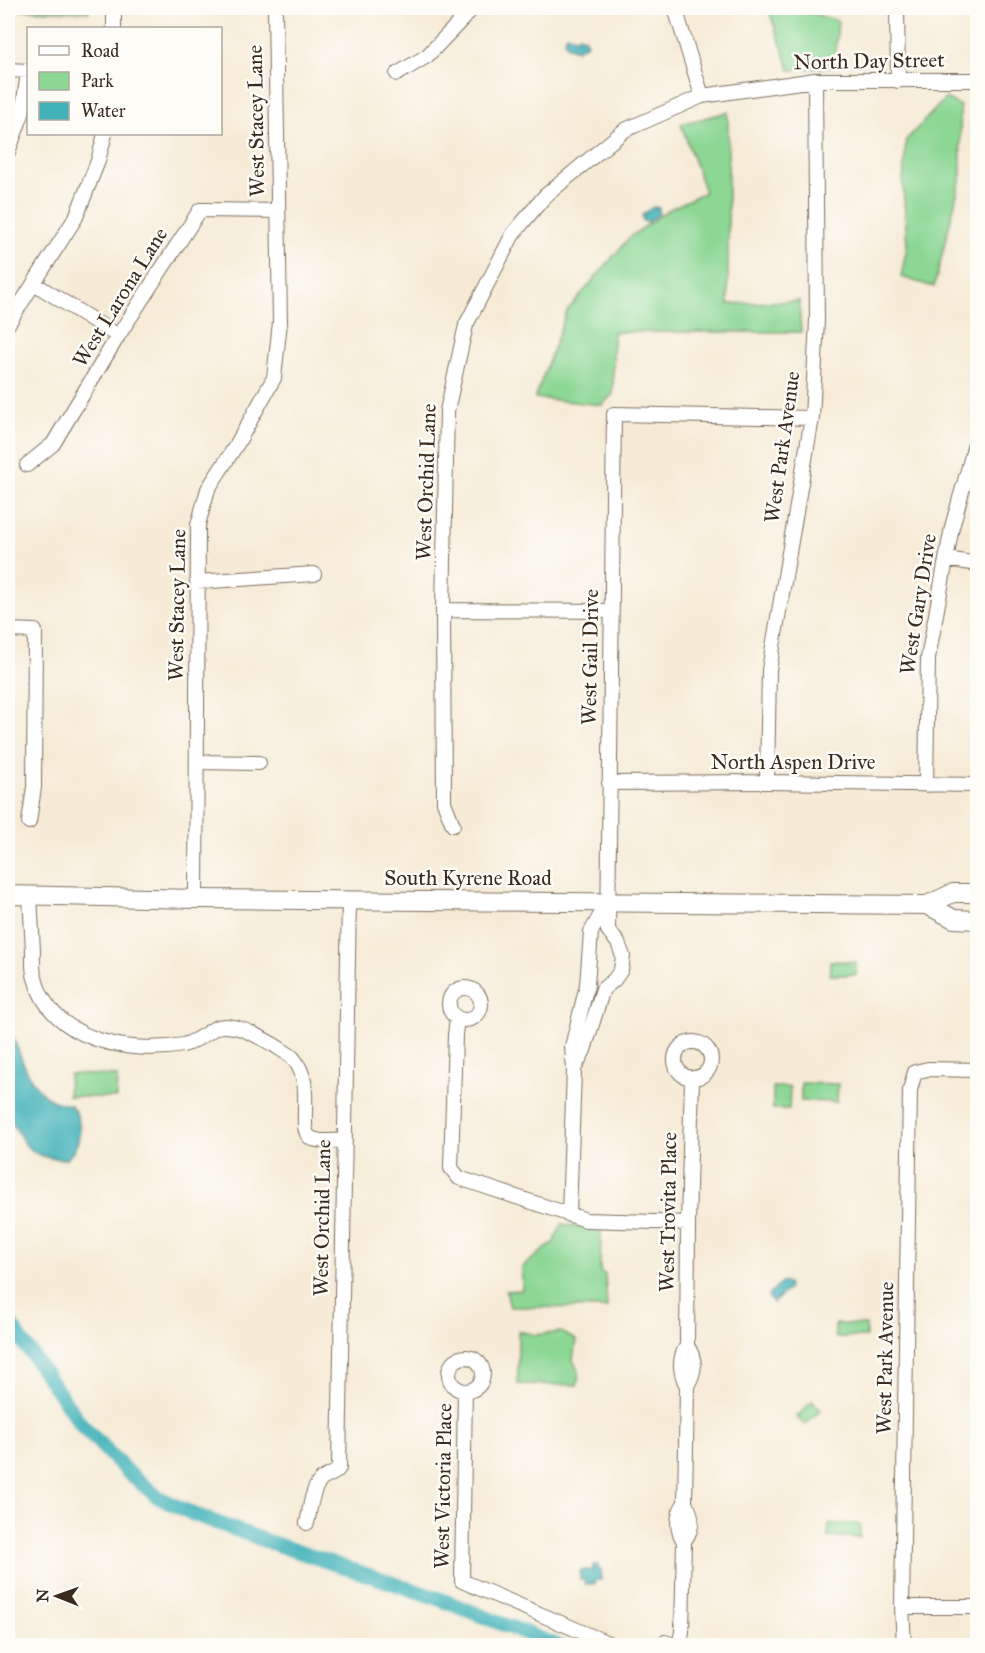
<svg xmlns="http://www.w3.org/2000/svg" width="985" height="1653" viewBox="0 0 985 1653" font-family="'IM FELL Great Primer',serif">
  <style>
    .green { fill: #8cd794; stroke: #648059; stroke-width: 1.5 }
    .water { fill: #42b2b9; stroke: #3e6e6c; stroke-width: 1.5 }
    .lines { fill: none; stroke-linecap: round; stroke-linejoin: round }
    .canal { stroke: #42b2b9; stroke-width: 15 }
    .minor-casing { stroke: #7c6e5f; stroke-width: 16 }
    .major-casing { stroke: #7c6e5f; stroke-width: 20 }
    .minor { stroke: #fff; stroke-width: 14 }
    .major { stroke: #fff; stroke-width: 18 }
    .labels { text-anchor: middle; stroke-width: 5; stroke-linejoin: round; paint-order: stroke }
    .street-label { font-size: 21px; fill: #3b2a1e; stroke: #fdfcf7 }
  </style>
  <rect width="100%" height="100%" fill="#fdfcf7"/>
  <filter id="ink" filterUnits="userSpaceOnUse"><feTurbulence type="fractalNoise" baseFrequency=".0167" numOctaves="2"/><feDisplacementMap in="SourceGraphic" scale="12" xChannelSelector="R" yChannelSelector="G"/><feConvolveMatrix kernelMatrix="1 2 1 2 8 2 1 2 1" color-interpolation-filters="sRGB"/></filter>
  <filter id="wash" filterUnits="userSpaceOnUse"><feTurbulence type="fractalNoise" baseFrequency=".008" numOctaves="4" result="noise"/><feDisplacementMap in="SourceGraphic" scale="24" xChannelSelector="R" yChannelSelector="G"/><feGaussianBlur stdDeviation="1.35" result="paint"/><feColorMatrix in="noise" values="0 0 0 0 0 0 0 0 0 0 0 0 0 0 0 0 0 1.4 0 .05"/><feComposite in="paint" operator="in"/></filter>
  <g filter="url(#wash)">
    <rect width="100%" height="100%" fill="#f6ebd7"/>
    <path class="green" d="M 10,8 L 88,8 L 89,12 L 19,10 Z
      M 768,8 L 807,8 L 808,12 L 838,21 L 834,67 L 790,70 Z
      M 946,98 L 960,106 L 961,178 L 934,287 L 901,277 L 907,246 L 903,183 L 906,140 Z
      M 728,112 L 728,304 L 799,301 L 801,332 L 613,332 L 613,394 L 602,405 L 535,398 L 567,311 L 630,237 L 670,209 L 705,192 L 681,124 Z
      M 830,961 L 856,962 L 856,975 L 830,975 Z
      M 69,1074 L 117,1076 L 116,1098 L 68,1096 Z
      M 801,1083 L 838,1084 L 837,1102 L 801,1101 Z
      M 773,1087 L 790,1087 L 789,1109 L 773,1109 Z
      M 562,1224 L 601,1231 L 600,1271 L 605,1275 L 607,1308 L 510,1307 L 506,1291 L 522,1290 L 522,1267 L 554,1242 Z
      M 835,1324 L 866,1325 L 866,1337 L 835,1337 Z
      M 518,1331 L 536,1335 L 561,1332 L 576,1340 L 573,1360 L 579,1373 L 577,1385 L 518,1384 Z
      M 812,1401 L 821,1410 L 805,1425 L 797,1417 Z
      M 829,1524 L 860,1524 L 860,1537 L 828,1537 Z"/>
    <path class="water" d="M 567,34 L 577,39 L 578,36 L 585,38 L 587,44 L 577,50 L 568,47 L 564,41 Z
      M 653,207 L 659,208 L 659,214 L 648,222 L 643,221 L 642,215 Z
      M 8,1023 C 17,1046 27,1083 48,1098 C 55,1102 63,1104 71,1105 C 73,1109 77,1114 78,1118 C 83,1133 77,1149 67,1159 C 48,1159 30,1156 21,1138 C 16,1129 16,1126 8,1119 Z
      M 782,1282 L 788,1283 L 789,1289 L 773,1303 L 768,1296 Z
      M 593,1565 L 598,1565 L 599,1569 L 601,1569 L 601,1580 L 595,1580 L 595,1584 L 585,1584 L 585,1580 L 580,1580 L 580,1570 L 593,1570 Z"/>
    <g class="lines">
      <path class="canal" d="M 8,1321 L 81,1424 L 124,1469 L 158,1497 L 193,1514 L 272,1543 L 437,1598 L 558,1646"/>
    </g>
  </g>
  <g filter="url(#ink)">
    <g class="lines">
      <g class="minor-casing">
        <path id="minor" d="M 675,8 L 702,96
          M 897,8 L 898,81
          M 114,28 L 114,8
          M 8,70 L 28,71
          M 397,74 L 427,56 L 473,8
          M 8,152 L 22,114 L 28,73
          M 35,284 L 118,336
          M 8,324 L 76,217 L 98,161 L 105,134
          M 27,465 L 53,444 L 118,336 L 200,210 L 278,211
          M 946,559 L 978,564
          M 197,582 L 314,574
          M 443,610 L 612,611
          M 8,630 L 35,631 L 34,787 L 29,822
          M 197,762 L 259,763
          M 767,782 L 769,670 L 812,418 L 817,320 L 815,80
          M 609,783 L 767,782 L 978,785
          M 926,785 L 928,658 L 952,527 L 978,434
          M 453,825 L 444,802 L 443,610 L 447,411 L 466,325 L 513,234 L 545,196 L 625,130 L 702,96 L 815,80 L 978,80
          M 30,896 C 31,914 32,932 33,951 C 33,960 32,970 35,978 C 50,1040 129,1055 183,1045 C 195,1042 205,1034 215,1028 C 232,1020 259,1037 274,1045 C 280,1049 289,1054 293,1058 C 310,1078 304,1102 305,1124 C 305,1130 307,1137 313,1139 C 321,1142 336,1141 345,1140
          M 196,899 L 198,525 L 208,489 L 237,444 L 274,378 L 280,322 L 275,8
          M449 1004a16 16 0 1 1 32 0a16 16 0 1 1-32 0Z
          M 457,1018 L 455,1035 L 451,1168 L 459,1178 L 586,1220 L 688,1223
          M675 1060a18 18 0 1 1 36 0a18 18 0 1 1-36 0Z
          M 574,1069 L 584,1050 L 603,989 L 614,980 L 621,970 L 623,956 L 618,943 L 608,930 L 614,414 L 812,418
          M 569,1215 L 574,1069 L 572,1047 L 587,985 L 591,932 L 607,903
          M449 1374a17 17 0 1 1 34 0a17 17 0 1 1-34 0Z
          M 687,1386 C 680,1373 678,1358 687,1346
          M 465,1391 L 462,1581 L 615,1646
          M 307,1523 C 310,1511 311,1491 320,1481 C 325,1475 334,1476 339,1468 L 349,900
          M 684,1541 C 676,1530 676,1514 685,1503
          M 902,1607 L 978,1607
          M 658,1646 L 665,1642 L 677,1646
          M 679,1646 L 682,1632 L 684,1541 C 693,1529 694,1516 685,1503 L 687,1386 C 695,1372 697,1360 687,1346 L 688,1223 L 692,1079
          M 904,1646 L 902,1607 L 910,1090 L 915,1072 L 928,1069 L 978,1070"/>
      </g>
      <g class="major-casing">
        <path id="major" d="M 8,895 L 196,899 L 927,905 L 953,893 L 978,893
          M 927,905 L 954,919 L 978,920"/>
      </g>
      <use href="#minor" class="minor"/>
      <use href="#major" class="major"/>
    </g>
  </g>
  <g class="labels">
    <g class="street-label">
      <text transform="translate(869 61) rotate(-1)" y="7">North Day Street</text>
      <text transform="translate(256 121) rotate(-91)" y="7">West Stacey Lane</text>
      <text transform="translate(120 297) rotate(-58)" y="7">West Larona Lane</text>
      <text transform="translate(782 447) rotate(-82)" y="7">West Park Avenue</text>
      <text transform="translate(426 482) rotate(-88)" y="7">West Orchid Lane</text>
      <text transform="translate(918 604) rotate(-81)" y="7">West Gary Drive</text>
      <text transform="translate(177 605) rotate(-89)" y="7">West Stacey Lane</text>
      <text transform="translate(590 657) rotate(-89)" y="7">West Gail Drive</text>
      <text x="793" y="769">North Aspen Drive</text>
      <text x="468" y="885">South Kyrene Road</text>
      <text transform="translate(668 1212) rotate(-89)" y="7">West Trovita Place</text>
      <text transform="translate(322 1218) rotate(-89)" y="7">West Orchid Lane</text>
      <text transform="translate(885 1358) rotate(-89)" y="7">West Park Avenue</text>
      <text transform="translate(443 1486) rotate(-89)" y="7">West Victoria Place</text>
    </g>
  </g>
  <rect width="985" height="1653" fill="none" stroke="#fdfcf7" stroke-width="30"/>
  <rect x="27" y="27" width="195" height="108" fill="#fdfcf7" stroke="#afa8a0" stroke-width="1.5"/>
  <rect x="39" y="46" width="30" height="9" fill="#ffffff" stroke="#afa8a0" stroke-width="1.5"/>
  <text x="81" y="57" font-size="18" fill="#3b2a1e">Road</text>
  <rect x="39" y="72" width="30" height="18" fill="#8cd794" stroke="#afa8a0" stroke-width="1.5"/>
  <text x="81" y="87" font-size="18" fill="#3b2a1e">Park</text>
  <rect x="39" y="102" width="30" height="18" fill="#42b2b9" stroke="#afa8a0" stroke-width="1.5"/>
  <text x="81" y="117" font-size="18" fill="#3b2a1e">Water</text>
  <g transform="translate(57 1596) rotate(271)" stroke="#fdfcf7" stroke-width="4.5" paint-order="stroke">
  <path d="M0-4.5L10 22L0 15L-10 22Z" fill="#3b2a1e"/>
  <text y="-9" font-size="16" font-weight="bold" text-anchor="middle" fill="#3b2a1e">N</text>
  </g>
</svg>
